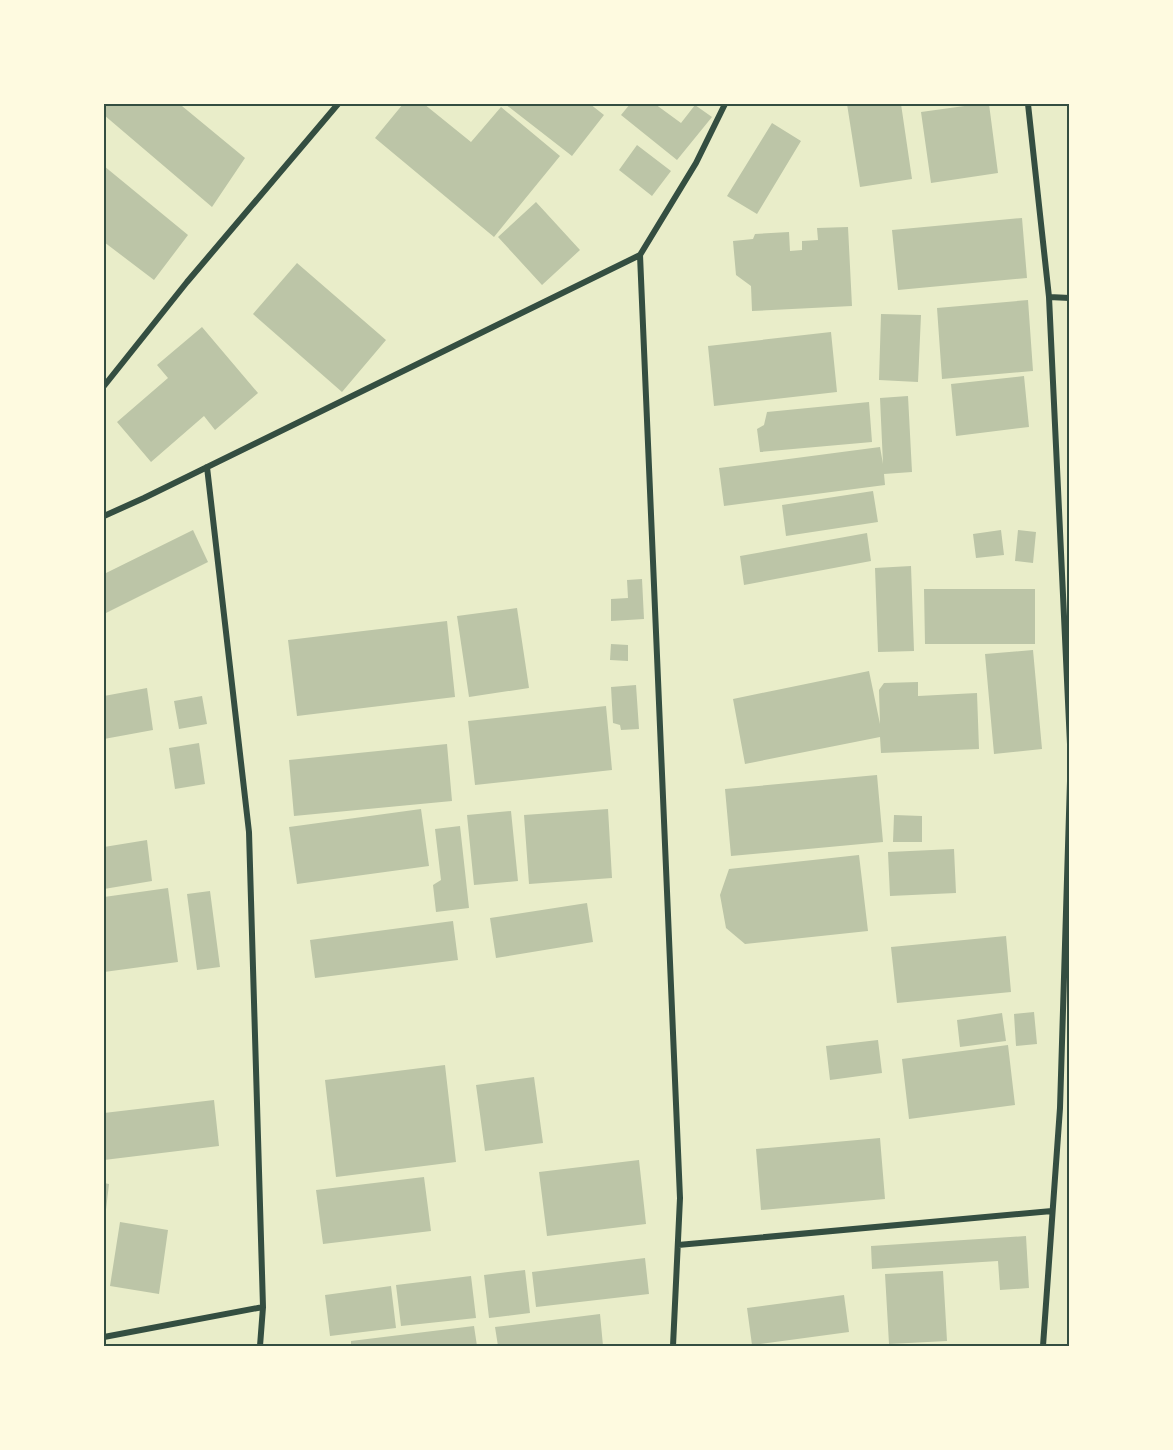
<svg xmlns="http://www.w3.org/2000/svg" width="1173" height="1450" viewBox="0 0 1173 1450" font-family="Spectral,serif">
  <style>
    .building { fill: #bcc5a7 }
    .lines { fill: none; stroke-linecap: round; stroke-linejoin: round }
    .minor { stroke: #344e41; stroke-width: 6 }
    .neatline { fill: none; stroke: #344e41; stroke-width: 2 }
  </style>
  <rect width="100%" height="100%" fill="#e9edc9"/>
  <path class="building" d="M 104,104 L 182,104 L 182,106 L 245,158 L 212,207 L 104,115 Z
    M 403,104 L 424,104 L 471,142 L 501,107 L 560,156 L 494,237 L 375,138 Z
    M 505,104 L 590,104 L 604,115 L 572,156 Z
    M 630,104 L 655,104 L 681,123 L 695,105 L 712,117 L 677,160 L 621,115 Z
    M 847,104 L 901,104 L 912,179 L 860,187 Z
    M 979,104 L 989,104 L 998,173 L 931,183 L 921,112 Z
    M 772,123 L 801,141 L 757,214 L 727,196 Z
    M 637,145 L 671,171 L 652,196 L 619,170 Z
    M 104,166 L 188,235 L 154,280 L 104,242 Z
    M 536,202 L 580,250 L 542,285 L 498,237 Z
    M 1022,218 L 1027,278 L 898,290 L 892,230 Z
    M 848,227 L 852,306 L 752,311 L 751,286 L 736,275 L 733,241 L 753,239 L 755,234 L 789,232 L 790,251 L 802,250 L 802,241 L 818,240 L 817,228 Z
    M 297,263 L 386,340 L 342,392 L 253,314 Z
    M 1028,300 L 1033,371 L 942,379 L 937,308 Z
    M 881,314 L 921,315 L 918,382 L 879,380 Z
    M 202,327 L 258,393 L 215,430 L 204,416 L 151,462 L 117,422 L 168,378 L 157,365 Z
    M 831,332 L 837,392 L 714,406 L 708,346 Z
    M 1024,376 L 1029,427 L 956,436 L 951,384 Z
    M 908,396 L 912,472 L 884,474 L 885,485 L 724,506 L 719,468 L 880,447 L 883,464 L 880,398 Z
    M 869,402 L 872,442 L 760,452 L 757,429 L 764,425 L 767,412 Z
    M 873,491 L 878,522 L 786,536 L 782,505 Z
    M 193,530 L 208,562 L 104,614 L 104,574 Z
    M 1001,530 L 1004,555 L 976,558 L 973,534 Z
    M 1018,530 L 1036,532 L 1033,563 L 1015,561 Z
    M 867,533 L 871,561 L 744,585 L 740,556 Z
    M 911,566 L 914,651 L 878,652 L 875,568 Z
    M 642,579 L 644,619 L 611,621 L 611,599 L 628,598 L 627,580 Z
    M 924,589 L 1035,589 L 1035,644 L 925,644 Z
    M 517,608 L 529,688 L 469,697 L 457,616 Z
    M 447,621 L 455,697 L 297,716 L 288,640 Z
    M 611,644 L 628,645 L 628,661 L 610,660 Z
    M 1033,650 L 1042,749 L 994,754 L 985,654 Z
    M 869,671 L 880,724 L 879,690 L 884,683 L 918,682 L 918,696 L 977,693 L 979,749 L 881,753 L 880,737 L 745,764 L 733,699 Z
    M 636,685 L 639,729 L 621,730 L 620,725 L 613,723 L 611,687 Z
    M 147,688 L 153,730 L 104,739 L 104,696 Z
    M 202,696 L 207,724 L 179,729 L 174,701 Z
    M 606,706 L 612,770 L 475,785 L 468,721 Z
    M 199,743 L 205,784 L 175,789 L 169,748 Z
    M 447,744 L 452,801 L 294,816 L 289,760 Z
    M 877,775 L 883,842 L 731,856 L 725,789 Z
    M 421,809 L 429,866 L 297,884 L 289,827 Z
    M 608,809 L 612,878 L 529,884 L 524,815 Z
    M 511,811 L 518,881 L 474,885 L 467,815 Z
    M 894,815 L 922,816 L 922,842 L 893,842 Z
    M 460,826 L 469,908 L 436,912 L 433,885 L 441,880 L 435,829 Z
    M 147,840 L 152,881 L 104,889 L 104,847 Z
    M 954,849 L 956,893 L 890,896 L 888,852 Z
    M 859,855 L 868,931 L 745,944 L 726,928 L 720,895 L 729,869 Z
    M 168,888 L 178,962 L 104,972 L 104,897 Z
    M 210,891 L 220,967 L 197,970 L 187,894 Z
    M 587,903 L 593,942 L 496,958 L 490,918 Z
    M 453,921 L 458,960 L 315,978 L 310,940 Z
    M 1006,936 L 1011,992 L 897,1003 L 891,947 Z
    M 1034,1012 L 1037,1044 L 1016,1046 L 1014,1014 Z
    M 1002,1013 L 1006,1041 L 960,1047 L 957,1020 Z
    M 878,1040 L 882,1073 L 830,1080 L 826,1046 Z
    M 1008,1045 L 1015,1105 L 909,1119 L 902,1059 Z
    M 445,1065 L 456,1162 L 336,1177 L 325,1080 Z
    M 534,1077 L 543,1143 L 485,1151 L 476,1085 Z
    M 214,1100 L 219,1146 L 104,1160 L 104,1113 Z
    M 880,1138 L 885,1199 L 761,1210 L 756,1149 Z
    M 639,1160 L 646,1224 L 547,1236 L 539,1172 Z
    M 424,1177 L 431,1231 L 323,1244 L 316,1190 Z
    M 104,1183 L 109,1184 L 105,1218 L 104,1218 Z
    M 120,1222 L 168,1230 L 159,1294 L 110,1286 Z
    M 1026,1236 L 1029,1288 L 1000,1290 L 998,1261 L 872,1269 L 871,1246 Z
    M 645,1258 L 649,1294 L 536,1307 L 532,1272 Z
    M 525,1270 L 530,1313 L 489,1318 L 484,1275 Z
    M 943,1271 L 947,1341 L 889,1344 L 885,1274 Z
    M 471,1276 L 476,1318 L 401,1326 L 396,1285 Z
    M 391,1286 L 396,1328 L 330,1336 L 325,1295 Z
    M 844,1295 L 849,1332 L 752,1345 L 747,1308 Z
    M 600,1314 L 603,1346 L 498,1346 L 495,1327 Z
    M 474,1326 L 477,1346 L 351,1346 L 351,1341 Z"/>
  <g class="lines">
    <path class="minor" d="M 1028,104 L 1049,297 L 1070,744
      M 640,255 L 680,1198 L 673,1346
      M 1049,297 L 1070,298
      M 104,386 L 187,282 L 338,104
      M 207,467 L 249,832 L 263,1307 L 260,1346
      M 104,516 L 144,498 L 640,255 L 696,163 L 725,104
      M 678,1245 L 1052,1211
      M 104,1337 L 263,1307
      M 1043,1346 L 1060,1108 L 1070,781"/>
  </g>
  <rect width="1173" height="1450" fill="none" stroke="#fefae0" stroke-width="210"/>
  <rect x="105" y="105" width="963" height="1240" class="neatline"/>
</svg>
